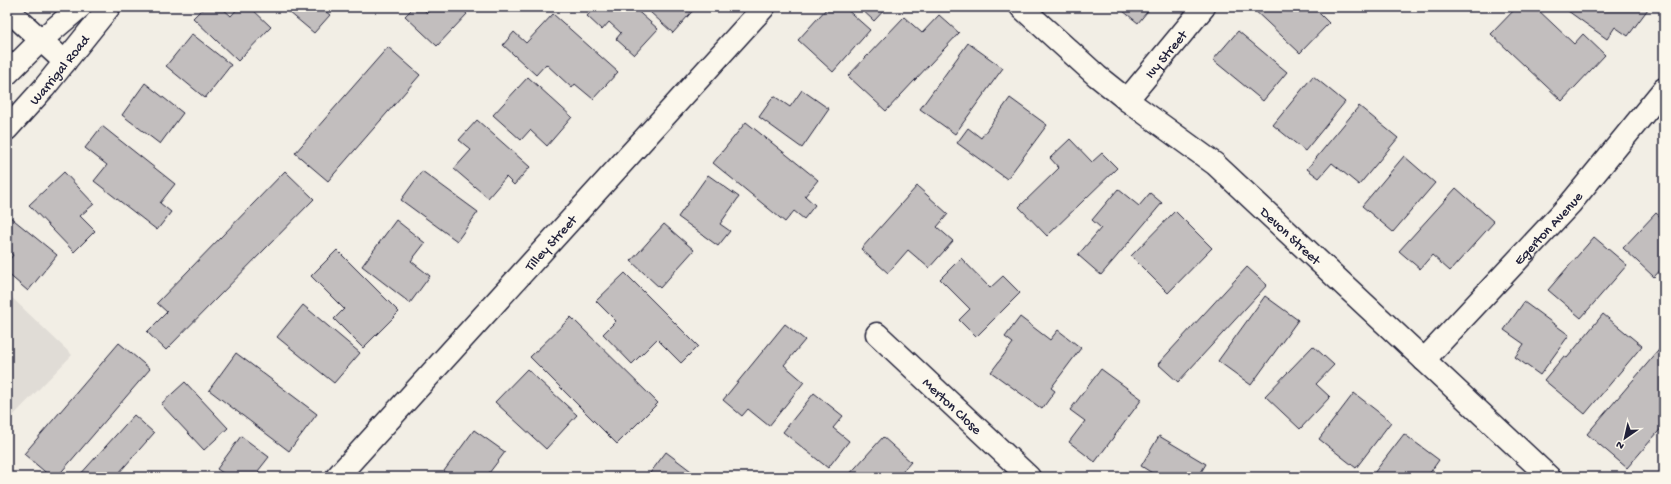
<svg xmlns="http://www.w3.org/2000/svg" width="1671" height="484" viewBox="0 0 1671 484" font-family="'Gochi Hand',sans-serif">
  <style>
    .built { fill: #e0dcd6 }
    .building { fill: #c2bebe; stroke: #22223b }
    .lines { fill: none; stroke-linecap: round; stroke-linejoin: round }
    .minor-casing { stroke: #22223b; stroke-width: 25 }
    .trunk-casing { stroke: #22223b; stroke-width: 25 }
    .minor { stroke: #fbf7ec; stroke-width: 22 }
    .trunk { stroke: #fbf7ec; stroke-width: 22 }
    .labels { text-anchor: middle; stroke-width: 3; stroke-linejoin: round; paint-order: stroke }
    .street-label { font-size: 14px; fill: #22223b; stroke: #fbf7ec }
  </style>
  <rect width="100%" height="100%" fill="#f2eee5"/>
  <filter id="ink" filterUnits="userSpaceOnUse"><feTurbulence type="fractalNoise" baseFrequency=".025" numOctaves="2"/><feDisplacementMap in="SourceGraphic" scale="8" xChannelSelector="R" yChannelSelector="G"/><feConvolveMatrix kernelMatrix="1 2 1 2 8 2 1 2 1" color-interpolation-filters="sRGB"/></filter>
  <g filter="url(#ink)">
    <path class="built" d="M 7,293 L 72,355 L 7,422 Z"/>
    <path class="building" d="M 204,7 L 221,7 L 231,16 L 239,7 L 250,7 L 271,27 L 238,61 L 193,18 Z
      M 283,7 L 320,7 L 330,15 L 314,33 Z
      M 414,7 L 421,7 L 427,13 L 433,7 L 460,7 L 467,14 L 437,46 L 405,16 Z
      M 595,7 L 633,7 L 658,29 L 634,55 L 616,39 L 621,33 L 609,22 L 602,30 L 587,16 Z
      M 654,7 L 696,7 L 673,33 L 650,12 Z
      M 828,7 L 844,7 L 870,30 L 833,72 L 798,40 Z
      M 859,7 L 887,7 L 874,21 Z
      M 1118,7 L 1151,7 L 1138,23 Z
      M 1251,7 L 1313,7 L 1329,23 L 1300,53 Z
      M 1517,7 L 1535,7 L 1574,44 L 1583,34 L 1605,55 L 1562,101 L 1491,34 Z
      M 1571,7 L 1645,7 L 1648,9 L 1628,36 L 1615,27 L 1607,39 L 1568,11 Z
      M 553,14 L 618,72 L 593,99 L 575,84 L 572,88 L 546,64 L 536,75 L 503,45 L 514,32 L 526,43 Z
      M 939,15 L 959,33 L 886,111 L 848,76 L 904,17 L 922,33 Z
      M 1238,31 L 1287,72 L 1263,101 L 1213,60 Z
      M 192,34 L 231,65 L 205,98 L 166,66 Z
      M 968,43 L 1003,68 L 955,134 L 920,109 Z
      M 388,47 L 420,75 L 328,181 L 295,153 Z
      M 1313,76 L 1345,102 L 1305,151 L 1273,125 Z
      M 528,77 L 572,117 L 547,146 L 530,130 L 521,140 L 493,115 Z
      M 145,83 L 183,113 L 160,144 L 122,115 Z
      M 802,90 L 829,109 L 802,148 L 759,117 L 774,96 L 790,107 Z
      M 1010,98 L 1047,125 L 1007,179 L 957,143 L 968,128 L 981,138 Z
      M 1359,106 L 1398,138 L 1359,185 L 1332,163 L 1319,178 L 1307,169 Z
      M 477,120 L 530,167 L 514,185 L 506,177 L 488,198 L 454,169 L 471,150 L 459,140 Z
      M 746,122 L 818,180 L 805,196 L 815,205 L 804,219 L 794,211 L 785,222 L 713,163 Z
      M 102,126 L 175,184 L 160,203 L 171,212 L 157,230 L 94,181 L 107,165 L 85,148 Z
      M 1070,139 L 1092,162 L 1102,153 L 1117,168 L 1047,236 L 1019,207 L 1059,168 L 1050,158 Z
      M 1404,156 L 1435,183 L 1393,232 L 1362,206 Z
      M 285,171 L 314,199 L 166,350 L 147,332 L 167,312 L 157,303 Z
      M 422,171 L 478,212 L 457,241 L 401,200 Z
      M 64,172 L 94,204 L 80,216 L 95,231 L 74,252 L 29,205 Z
      M 708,175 L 739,197 L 720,224 L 730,231 L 718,246 L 678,217 Z
      M 917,186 L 948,214 L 937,227 L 953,241 L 929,268 L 908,250 L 888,273 L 861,249 Z
      M 1456,188 L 1494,222 L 1450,271 L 1432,255 L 1420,269 L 1399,251 Z
      M 1118,189 L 1139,206 L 1150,193 L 1162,203 L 1101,275 L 1078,255 L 1101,228 L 1092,220 Z
      M 1175,211 L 1212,248 L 1168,293 L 1131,256 Z
      M 1656,213 L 1664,220 L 1664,266 L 1654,277 L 1623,248 Z
      M 9,216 L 57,255 L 28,291 L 7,273 L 7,263 L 13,255 L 7,250 L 7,219 Z
      M 396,220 L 425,243 L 411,261 L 430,276 L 410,303 L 362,266 Z
      M 664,224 L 694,250 L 660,288 L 631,261 Z
      M 1594,237 L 1627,265 L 1581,318 L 1548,290 Z
      M 337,250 L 399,312 L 363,348 L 334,319 L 344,309 L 311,276 Z
      M 961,258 L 990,288 L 1003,276 L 1020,293 L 976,337 L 959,320 L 970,309 L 940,279 Z
      M 1247,267 L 1267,285 L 1178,382 L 1158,364 Z
      M 625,273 L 698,346 L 681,363 L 657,339 L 632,364 L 603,334 L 616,321 L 596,301 Z
      M 1265,296 L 1298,320 L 1251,385 L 1218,361 Z
      M 1524,302 L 1569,335 L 1540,375 L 1515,357 L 1524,344 L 1504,330 Z
      M 303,305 L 360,353 L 334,383 L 277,337 Z
      M 1603,314 L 1642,346 L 1585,414 L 1544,380 L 1564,356 L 1567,358 Z
      M 571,317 L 658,403 L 617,444 L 530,357 Z
      M 1020,317 L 1050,340 L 1058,330 L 1081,348 L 1051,388 L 1055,391 L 1042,409 L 991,372 L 1013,343 L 1005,337 Z
      M 785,324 L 805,340 L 784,365 L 804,382 L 769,426 L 748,409 L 742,416 L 723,400 Z
      M 119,343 L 150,369 L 57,477 L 51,477 L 24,454 Z
      M 1664,344 L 1664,425 L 1627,468 L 1587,434 Z
      M 1313,346 L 1334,365 L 1316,384 L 1330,397 L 1300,429 L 1265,396 Z
      M 236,353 L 317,414 L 289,451 L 209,390 Z
      M 527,369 L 577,415 L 546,449 L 495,402 Z
      M 1101,369 L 1142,399 L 1095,462 L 1069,442 L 1085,421 L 1070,410 Z
      M 185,382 L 228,428 L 204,450 L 161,404 Z
      M 814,393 L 843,416 L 833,428 L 849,441 L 828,468 L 783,432 Z
      M 1354,393 L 1391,422 L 1356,468 L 1319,439 Z
      M 134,415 L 154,433 L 118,474 L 122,477 L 78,477 Z
      M 474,430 L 505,452 L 486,477 L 452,477 L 444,471 Z
      M 1404,434 L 1439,460 L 1427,477 L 1379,477 L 1374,473 Z
      M 241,436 L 269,457 L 258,471 L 266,477 L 229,477 L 217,469 Z
      M 1159,436 L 1206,464 L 1198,477 L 1156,477 L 1157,476 L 1141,466 Z
      M 883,437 L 911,462 L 898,477 L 847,477 Z
      M 666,452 L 699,477 L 647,477 Z"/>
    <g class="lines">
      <g class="minor-casing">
        <g id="minor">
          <path id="s1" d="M 1021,7 L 1097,76 L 1127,100 L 1215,164 L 1549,477"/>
          <path d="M 7,9 L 65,62"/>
          <path id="s2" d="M 1127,100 L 1204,7"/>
          <path id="s3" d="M 877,334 L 1029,477"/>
          <path id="s4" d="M 1424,360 L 1570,204 L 1664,89"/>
          <path id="s5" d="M 337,477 L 764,7"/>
        </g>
      </g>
      <g class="trunk-casing">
        <g id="trunk">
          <path d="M 7,74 L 41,40 L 80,7"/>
          <path id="s6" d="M 7,129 L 44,88 L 109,7"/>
        </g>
      </g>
      <use href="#minor" class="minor"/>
      <use href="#trunk" class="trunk"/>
    </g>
  </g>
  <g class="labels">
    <g class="street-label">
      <text dy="5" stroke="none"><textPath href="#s2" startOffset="60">Ivy Street</textPath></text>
      <text dy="5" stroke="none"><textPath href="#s6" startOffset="79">Warrigal Road</textPath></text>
      <text dy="5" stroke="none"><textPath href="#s4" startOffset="181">Egerton Avenue</textPath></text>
      <text dy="5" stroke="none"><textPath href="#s1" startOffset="354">Devon Street</textPath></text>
      <text dy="5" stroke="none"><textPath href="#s5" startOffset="317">Tilley Street</textPath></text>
      <text dy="5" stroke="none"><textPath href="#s3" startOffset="104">Merton Close</textPath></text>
    </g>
  </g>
  <rect width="1671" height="484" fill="none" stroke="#fbf7ec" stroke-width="24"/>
  <rect x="12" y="12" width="1647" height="460" fill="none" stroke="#22223b" stroke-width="1.5" filter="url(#ink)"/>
  <g transform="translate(1625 438) rotate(214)" stroke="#fbf7ec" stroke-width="3" paint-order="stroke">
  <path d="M0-3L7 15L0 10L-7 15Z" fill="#22223b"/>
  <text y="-6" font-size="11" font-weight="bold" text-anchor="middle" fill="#22223b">N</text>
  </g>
</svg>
